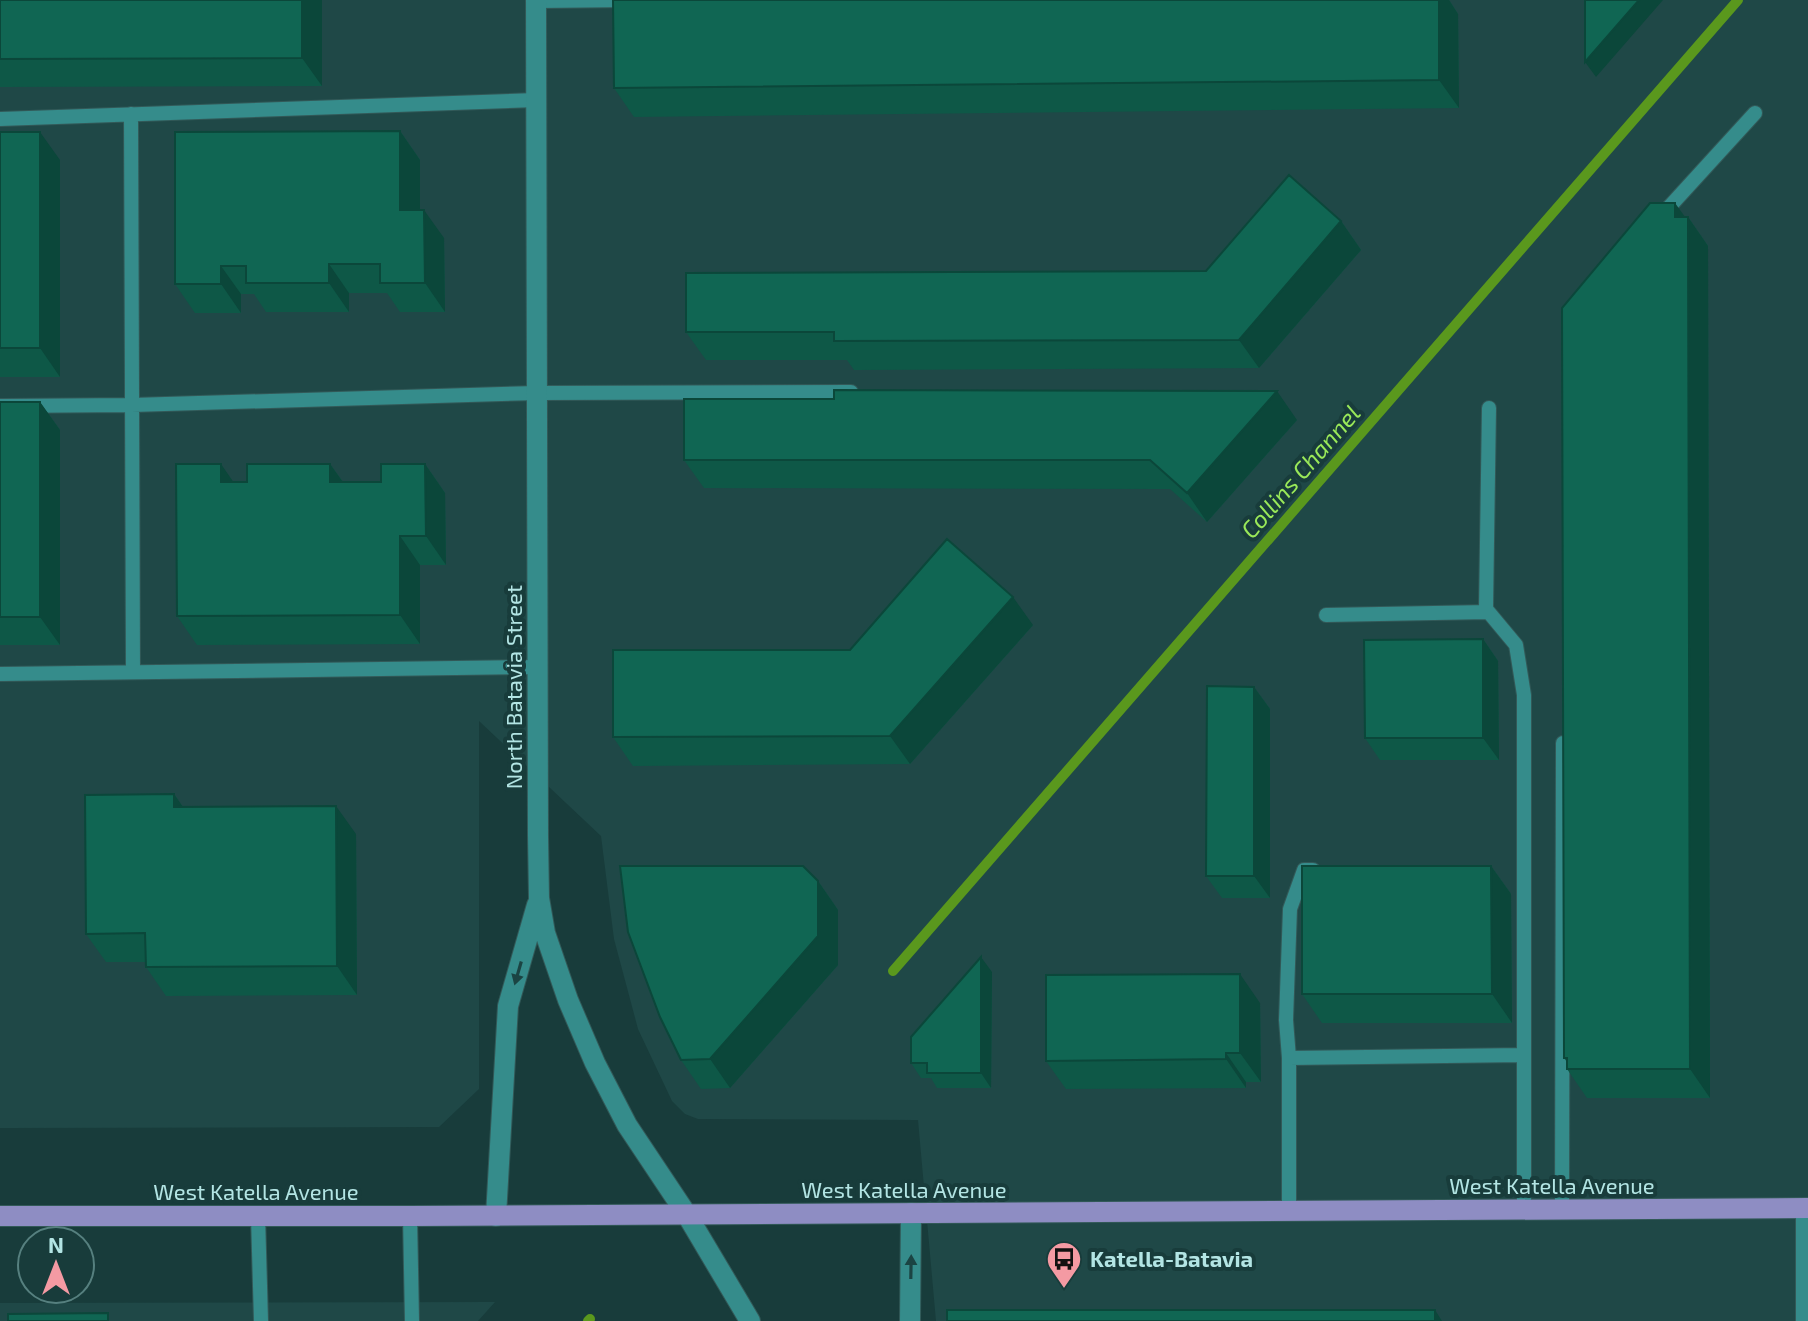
<svg xmlns="http://www.w3.org/2000/svg" width="1808" height="1321" viewBox="0 0 1808 1321" font-family="'Exo 2',sans-serif">
  <style>
    .built { fill: #1f4847 }
    .lines { fill: none; stroke-linecap: round; stroke-linejoin: round }
    .stream { stroke: #5a981d; stroke-width: 10 }
    .service-casing { stroke: #325958; stroke-width: 16 }
    .minor-casing { stroke: #325958; stroke-width: 22 }
    .tertiary-casing { stroke: #325958; stroke-width: 22 }
    .primary-casing { stroke: #325958; stroke-width: 22 }
    .service { stroke: #358c8b; stroke-width: 14 }
    .minor { stroke: #358c8b; stroke-width: 20 }
    .tertiary { stroke: #358c8b; stroke-width: 20 }
    .primary { stroke: #8e8dc3; stroke-width: 20 }
    .wall { fill: #0e5847 }
    .shaded-wall { fill: #0b473a }
    .building { fill: #106653; stroke: #0b473a; stroke-width: 2 }
    .oneway { fill: #1b4443 }
    .labels { text-anchor: middle; stroke-width: 8; stroke-linejoin: round; paint-order: stroke }
    .street-label { font-size: 22px; fill: #b3e5e4; stroke: #183c3b }
    .poi-label { font-size: 22px; font-weight: bold; fill: #b3e5e4; stroke: #183c3b; text-anchor: start }
    .water-label { font-size: 24px; font-style: italic; fill: #99e859; stroke: #183c3b }
  </style>
  <rect width="100%" height="100%" fill="#183c3b"/>
  <path class="built" d="M 0,0 L 1808,0 L 1808,1321 L 936,1321 L 918,1120 L 698,1119 L 685,1114 L 672,1101 L 638,1029 L 614,939 L 601,836 L 479,721 L 479,1089 L 439,1127 L 0,1128 Z
    M 495,1302 L 478,1321 L 0,1321 L 0,1303 Z"/>
  <g class="lines">
    <path class="stream" d="M 893,971 L 1738,0
      M 588,1321 L 590,1319"/>
    <g class="service-casing">
      <path id="service" d="M 536,1 L 632,0
        M 131,114 L 133,672
        M 0,119 L 536,100
        M 1661,216 L 1755,113
        M 0,406 L 132,405 L 537,393 L 851,392
        M 1489,408 L 1486,609 L 1516,645 L 1524,695 L 1524,1211
        M 1326,615 L 1488,612
        M 0,674 L 538,667
        M 1289,1058 L 1286,1020 L 1290,909 L 1304,870 L 1313,870
        M 1562,1211 L 1563,743
        M 1289,1212 L 1289,1058 L 1523,1055
        M 258,1216 L 261,1321
        M 410,1216 L 412,1321"/>
    </g>
    <g class="minor-casing">
      <path id="minor" d="M 1806,1208 L 1806,1321"/>
    </g>
    <g class="tertiary-casing">
      <path id="tertiary" d="M 536,0 L 538,836 L 539,898 L 545,933 L 568,1000 L 595,1063 L 627,1125 L 687,1215 L 750,1321
        M 496,1216 L 508,1006 L 537,905
        M 910,1321 L 911,1213"/>
    </g>
    <g class="primary-casing">
      <path id="primary" d="M 0,1216 L 410,1216 L 1808,1208"/>
    </g>
    <use href="#service" class="service"/>
    <use href="#minor" class="minor"/>
    <use href="#tertiary" class="tertiary"/>
    <use href="#primary" class="primary"/>
  </g>
  <path class="wall" d="M 0,0 L 322,0 L 322,86 L 0,87 Z
    M 613,0 L 1449,0 L 1458,14 L 1459,108 L 634,117 L 614,88 Z
    M 400,131 L 420,160 L 420,210 L 444,238 L 445,312 L 400,312 L 387,293 L 349,293 L 349,312 L 266,312 L 254,294 L 241,294 L 241,313 L 195,313 L 175,284 Z
    M 0,132 L 60,160 L 60,377 L 0,377 Z
    M 1685,217 L 1688,217 L 1708,246 L 1710,1098 L 1587,1098 L 1567,1069 L 1567,1062 L 1564,1058 Z
    M 1341,221 L 1361,250 L 1259,368 L 854,370 L 847,360 L 706,360 L 686,332 L 1206,271 Z
    M 0,402 L 40,402 L 60,430 L 60,645 L 0,645 Z
    M 1297,420 L 1207,522 L 1170,489 L 704,488 L 684,460 Z
    M 330,464 L 343,482 L 381,482 L 425,464 L 445,493 L 446,565 L 420,565 L 420,644 L 197,645 L 177,616 L 233,482 L 247,482 Z
    M 1033,625 L 910,764 L 633,766 L 613,737 L 850,650 Z
    M 1483,639 L 1498,661 L 1499,760 L 1380,760 L 1365,738 Z
    M 1254,687 L 1270,709 L 1270,898 L 1222,898 L 1206,876 Z
    M 174,794 L 183,807 L 356,834 L 357,995 L 166,996 L 146,967 L 146,962 L 106,962 L 86,934 Z
    M 1491,866 L 1511,894 L 1512,1023 L 1322,1023 L 1302,994 Z
    M 818,881 L 838,910 L 838,965 L 730,1088 L 701,1089 L 681,1060 Z
    M 992,972 L 991,1088 L 937,1088 L 931,1078 L 921,1078 L 911,1063 Z
    M 1260,1003 L 1261,1082 L 1246,1082 L 1246,1088 L 1066,1089 L 1046,1061 Z"/>
  <path class="shaded-wall" d="M 302,0 L 322,0 L 322,86 L 302,58 Z
    M 1439,0 L 1449,0 L 1458,14 L 1459,108 L 1439,80 Z
    M 1639,0 L 1663,0 L 1596,77 L 1585,62 Z
    M 400,131 L 420,160 L 420,238 L 400,210 Z
    M 40,132 L 60,160 L 60,377 L 40,348 Z
    M 1675,203 L 1688,221 L 1688,217 L 1708,246 L 1710,1098 L 1690,1069 Z
    M 424,210 L 444,238 L 445,312 L 425,283 Z
    M 1341,221 L 1361,250 L 1259,368 L 1239,340 Z
    M 329,264 L 349,293 L 349,312 L 329,283 Z
    M 221,266 L 241,294 L 241,313 L 221,284 Z
    M 1277,391 L 1297,420 L 1207,522 L 1187,493 Z
    M 40,402 L 60,430 L 60,645 L 40,617 Z
    M 221,464 L 241,493 L 221,482 Z
    M 330,464 L 350,492 L 330,482 Z
    M 425,464 L 445,493 L 446,565 L 426,536 Z
    M 400,536 L 420,565 L 420,644 L 400,615 Z
    M 1013,597 L 1033,625 L 910,764 L 890,736 Z
    M 1483,639 L 1498,661 L 1499,760 L 1483,738 Z
    M 1254,687 L 1270,709 L 1270,898 L 1254,876 Z
    M 174,794 L 194,823 L 174,807 Z
    M 336,806 L 356,834 L 357,995 L 337,966 Z
    M 1491,866 L 1511,894 L 1512,1023 L 1492,994 Z
    M 818,881 L 838,910 L 838,965 L 730,1088 L 710,1059 Z
    M 981,957 L 992,972 L 991,1088 L 981,1073 Z
    M 1240,974 L 1260,1003 L 1261,1082 L 1240,1053 Z
    M 1226,1053 L 1246,1082 L 1246,1088 L 1226,1059 Z
    M 1435,1310 L 1442,1321 L 1435,1321 Z"/>
  <path class="building" d="M 0,0 L 302,0 L 302,58 L 0,59 Z
    M 613,0 L 1439,0 L 1439,80 L 614,88 Z
    M 1585,0 L 1639,0 L 1585,62 Z
    M 400,131 L 400,210 L 424,210 L 425,283 L 380,283 L 380,264 L 329,264 L 329,283 L 246,283 L 246,266 L 221,266 L 221,284 L 175,284 L 175,132 Z
    M 0,132 L 40,132 L 40,348 L 0,348 Z
    M 1289,175 L 1341,221 L 1239,340 L 834,341 L 834,332 L 686,332 L 686,273 L 1206,271 Z
    M 1650,203 L 1675,203 L 1675,217 L 1688,217 L 1690,1069 L 1567,1069 L 1567,1058 L 1564,1058 L 1562,308 Z
    M 834,390 L 1277,391 L 1187,493 L 1150,460 L 684,460 L 684,399 L 834,399 Z
    M 0,402 L 40,402 L 40,617 L 0,617 Z
    M 176,464 L 221,464 L 221,482 L 247,482 L 247,464 L 330,464 L 330,482 L 381,482 L 381,464 L 425,464 L 426,536 L 400,536 L 400,615 L 177,616 Z
    M 947,539 L 1013,597 L 890,736 L 613,737 L 613,650 L 850,650 Z
    M 1483,639 L 1483,738 L 1365,738 L 1364,640 Z
    M 1207,686 L 1254,687 L 1254,876 L 1206,876 Z
    M 174,794 L 174,807 L 336,806 L 337,966 L 146,967 L 145,933 L 86,934 L 85,795 Z
    M 620,866 L 803,866 L 818,881 L 818,936 L 710,1059 L 681,1060 L 660,1017 L 628,932 Z
    M 1302,866 L 1491,866 L 1492,994 L 1302,994 Z
    M 981,957 L 981,1073 L 927,1073 L 927,1063 L 911,1063 L 911,1037 Z
    M 1240,974 L 1240,1053 L 1226,1053 L 1226,1059 L 1046,1061 L 1046,975 Z
    M 947,1310 L 1435,1310 L 1435,1321 L 947,1321 Z
    M 108,1313 L 108,1321 L 8,1321 L 8,1314 Z"/>
  <defs><path id="oneway-solid" d="M-6-.8H1V-3.2L6.5 0L1 3.2V.8H-6Z" transform="scale(2)"/></defs>
  <g class="oneway">
    <use href="#oneway-solid" transform="translate(518 973) rotate(106)"/>
    <use href="#oneway-solid" transform="translate(911 1267) rotate(-89)"/>
  </g>
  <defs>
    <g id="bus-pin" transform="scale(1.8)"><path d="M0 17L-7.5 6A9.5 9.5 0 1 1 7.5 6Z" fill="#f49aa3" stroke="#183c3b"/><path d="M-5-6H5V4H4V6H2V4H-2V6H-4V4H-5ZM-3.5-4V0h7V-4ZM-3.5 1.2v1.5H-2V1.2ZM2 1.2v1.5H3.5V1.2Z" fill="#111"/></g>
  </defs>
  <g fill-rule="evenodd">
    <use href="#bus-pin" x="1064" y="1259"/>
  </g>
  <g class="labels">
    <g class="street-label">
      <text transform="translate(514 687) rotate(-90)" y="8">North Batavia Street</text>
      <text x="1552" y="1194">West Katella Avenue</text>
      <text x="904" y="1198">West Katella Avenue</text>
      <text x="256" y="1200">West Katella Avenue</text>
    </g>
    <g class="poi-label">
      <text x="1090" y="1267">Katella-Batavia</text>
    </g>
    <g class="water-label">
      <text transform="translate(1301 472) rotate(-49)" y="8">Collins Channel</text>
    </g>
  </g>
  <g transform="translate(56 1265)"><circle r="38" fill="#183c3b" stroke="#56807f" stroke-width="2"/>
  <path d="M0-6L14 30L0 20L-14 30Z" fill="#f49aa3"/>
  <text y="-12" font-size="22" font-weight="bold" text-anchor="middle" fill="#b3e5e4">N</text>
  </g>
</svg>
